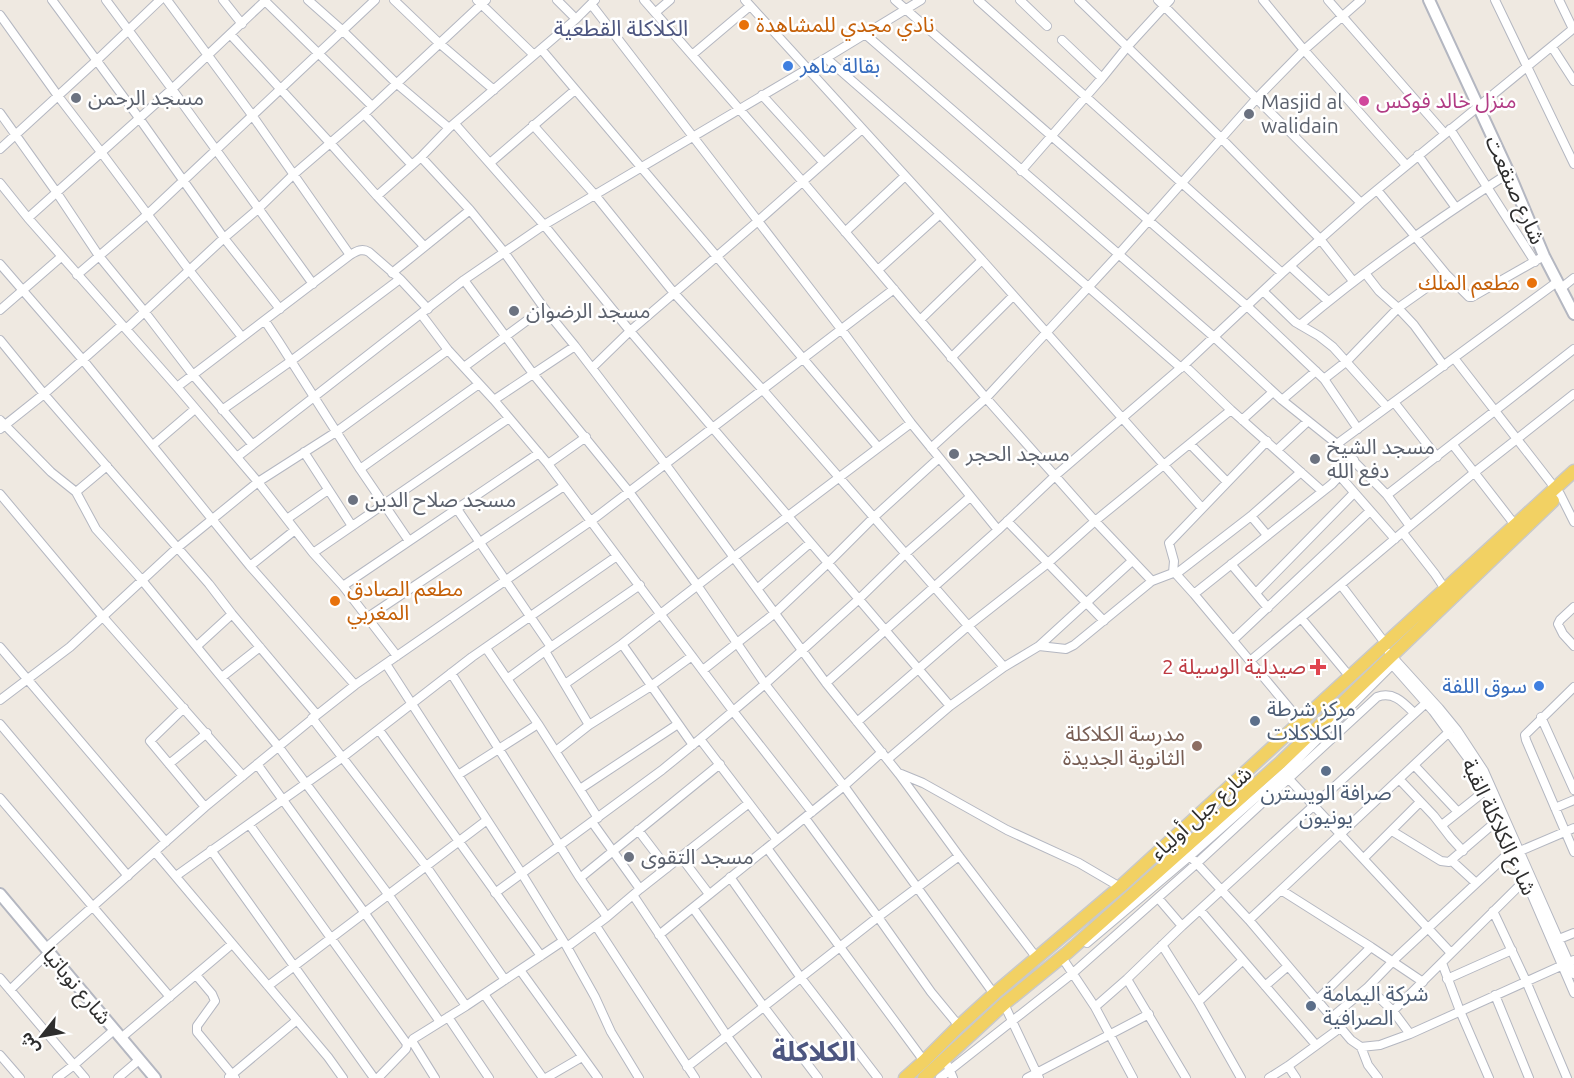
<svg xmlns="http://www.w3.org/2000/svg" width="1574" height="1078" viewBox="0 0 1574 1078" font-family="Ubuntu,'Noto Sans Arabic',sans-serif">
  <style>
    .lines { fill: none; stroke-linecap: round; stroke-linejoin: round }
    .street-casing { stroke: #b4b7c1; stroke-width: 10 }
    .secondary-casing { stroke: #b4b7c1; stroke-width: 14 }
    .primary-casing { stroke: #c9c9c9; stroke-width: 15 }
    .street { stroke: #fff; stroke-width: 8 }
    .secondary { stroke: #fff; stroke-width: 10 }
    .primary { stroke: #f2d163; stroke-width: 12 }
    .food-dot { fill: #e8710a; stroke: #fff; stroke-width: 2 }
    .shop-dot { fill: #3f7fe0; stroke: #fff; stroke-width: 2 }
    .worship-dot { fill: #6b7280; stroke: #fff; stroke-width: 2 }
    .hotel-dot { fill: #d1479c; stroke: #fff; stroke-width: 2 }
    .health-dot { fill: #e0444e; stroke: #fff; stroke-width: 2 }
    .service-dot { fill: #5c6f8a; stroke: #fff; stroke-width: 2 }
    .education-dot { fill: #8d6e63; stroke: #fff; stroke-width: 2 }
    .labels { text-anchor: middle; stroke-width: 5; stroke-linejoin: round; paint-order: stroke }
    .food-label { font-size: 21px; fill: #c56008; stroke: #fff; text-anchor: start }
    .shop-label { font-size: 21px; fill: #366cbe; stroke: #fff; text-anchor: start }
    .worship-label { font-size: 21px; fill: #5b616d; stroke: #fff; text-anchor: start }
    .hotel-label { font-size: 21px; fill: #b23c85; stroke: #fff; text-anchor: start }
    .street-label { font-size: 21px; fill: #2e2e2e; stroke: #fff }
    .health-label { font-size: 21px; fill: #be3a42; stroke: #fff; text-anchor: end }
    .service-label { font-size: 21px; fill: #4e5e75; stroke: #fff; text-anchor: start }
    .education-label { font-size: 21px; fill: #785e54; stroke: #fff; text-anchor: end }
    .neighbourhood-label { font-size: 22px; fill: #4d5680; stroke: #fff }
    .district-label { font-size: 27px; font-weight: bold; fill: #4d5680; stroke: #fff }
  </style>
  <rect width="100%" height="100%" fill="#efe9e1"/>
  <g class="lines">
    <g class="street-casing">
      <path id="street" d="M 52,0 L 139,118 L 224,238 L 280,309
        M 106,0 L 172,89 L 313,284
        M 167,0 L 252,115 L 350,255
        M 223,0 L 242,24
        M 308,0 L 343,31 L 396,83 L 449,128
        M 394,0 L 439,43 L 494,90
        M 477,0 L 534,55
        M 557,0 L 576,19
        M 644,0 L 803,182 L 986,398 L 1095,521 L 1152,581
        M 745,0 L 982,260 L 1202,508
        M 895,0 L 1247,306 L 1324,379 L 1347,361 L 1398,308 L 1446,274
        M 978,0 L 1282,273
        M 1020,0 L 1047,26
        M 1079,0 L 1221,138 L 1320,239 L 1353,281
        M 1158,0 L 1361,203
        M 1263,0 L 1304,50 L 1406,165
        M 1328,0 L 1445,134
        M 1495,0 L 1574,164
        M 1559,0 L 1573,29
        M 265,1 L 372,106
        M 591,4 L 841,329 L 911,423 L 998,530
        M 656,12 L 670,0
        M 0,15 L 58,96 L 101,152 L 189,270 L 242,337
        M 230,34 L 331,144 L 377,196 L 424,246
        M 865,34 L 1214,337 L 1282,400 L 1337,444 L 1387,495 L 1410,526 L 1250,661
        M 1062,40 L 1102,78
        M 1552,47 L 1574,81
        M 541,49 L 878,447
        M 692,55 L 750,6
        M 826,58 L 1181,368
        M 762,95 L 823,162
        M 0,113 L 57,193 L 99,256 L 144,311 L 193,375 L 252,444
        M 364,114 L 412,165
        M 455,124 L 544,225 L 630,331 L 950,706
        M 533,125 L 595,195 L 674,293 L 763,390 L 1004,667
        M 1450,129 L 1535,262
        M 0,149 L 96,61 L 160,0
        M 1418,155 L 1456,208
        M 421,157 L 470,210 L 504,252 L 544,308 L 575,346 L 666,465 L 826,683 L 899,774 L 959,856 L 1036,957
        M 490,163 L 575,90
        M 1021,171 L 1102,78 L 1127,47 L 1170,0
        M 0,183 L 28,218 L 177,387 L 258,482 L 313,553 L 343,586 L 397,656
        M 1377,190 L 1446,274 L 1469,297 L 1472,297 L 1544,256
        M 377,196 L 421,157 L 449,128 L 576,19 L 595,0
        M 28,218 L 172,89 L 266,0
        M 845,232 L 905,176
        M 0,264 L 83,360 L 250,566 L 355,685
        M 1290,266 L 1328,301
        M 878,270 L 940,214
        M 392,273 L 470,210
        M 1365,273 L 1379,291 L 1398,308 L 1414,325 L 1444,366
        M 77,275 L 148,214 L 375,0
        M 464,280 L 534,375 L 630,493 L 697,585 L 765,684 L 844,786 L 994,994
        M 1560,289 L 1574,278
        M 1263,291 L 1295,322 L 1319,336 L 1333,347 L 1387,407
        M 0,310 L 61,257
        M 421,314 L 448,350 L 494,400 L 548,464 L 733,711 L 812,812
        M 920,320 L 982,260
        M 265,321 L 279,342 L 360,469 L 409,541
        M 1300,325 C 1366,269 1436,220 1509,173
        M 126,329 L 224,238 L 258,209 L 293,175 L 364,114 L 486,0
        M 0,340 L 44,394 L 209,584 L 232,614 L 317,715
        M 951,358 L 1013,296
        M 1454,358 L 1555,488
        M 1184,365 L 1231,410 L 1322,491
        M 464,367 L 544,308
        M 592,368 L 630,331 L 758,221 L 862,129
        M 1324,379 L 1358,429
        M 177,387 L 350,255 C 357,251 362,248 369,252 L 400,279 L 428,309
        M 494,400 L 575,346
        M 1282,400 L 1316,371
        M 1394,402 L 1437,457
        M 222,410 L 291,361 L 400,279
        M 0,420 L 51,472 L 76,492 L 96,529 L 141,579 L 278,746 L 388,894 L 466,1006
        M 1242,420 L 1273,392
        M 0,429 L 44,394 L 122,325
        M 1190,444 L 1227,482
        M 1337,444 L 1557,282
        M 153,445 L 195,409
        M 1453,445 L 1515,525
        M 931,448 L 986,398 L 1118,255 L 1257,98 L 1304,50 L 1361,0
        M 1277,450 L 1308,421
        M 304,452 L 352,526
        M 237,457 L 464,280 L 544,225 L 826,58 L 921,0
        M 548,464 L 586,437
        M 360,469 L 479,384
        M 1339,475 L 1395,539
        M 76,492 L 107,466
        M 0,494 L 103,617 L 243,776
        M 1560,494 L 1574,522
        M 1387,495 L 1574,349
        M 457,509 L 551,647
        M 1251,516 L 1267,535
        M 287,519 L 328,490
        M 1007,521 L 1104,621
        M 1410,526 L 1475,472 L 1574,394
        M 1403,533 L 1435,574 L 1445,589
        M 313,553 L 509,418
        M 1231,564 L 1268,608
        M 250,566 L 295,530
        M 1173,573 L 1176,574 L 1194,594 L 1301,722
        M 1173,573 L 1174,561 L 1169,543 L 1267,441
        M 1176,574 L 1251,516 L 1301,472
        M 1341,585 L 1385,643
        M 343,586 L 539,453
        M 757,589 L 810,543
        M 1256,593 L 1354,493
        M 1194,594 L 1332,484 L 1354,460
        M 1574,607 L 1560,620 L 1558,624 L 1563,634 L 1574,646
        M 368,617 L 564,486
        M 1301,618 L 1350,677
        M 1233,640 L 1370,511
        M 622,644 L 693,745
        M 197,646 L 232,614
        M 1039,646 L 1066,649 L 1074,645 L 1152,581 L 1173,573
        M 0,647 L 166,842
        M 486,648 L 538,724 L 598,818
        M 545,651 L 589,725
        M 1389,653 L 1439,708 L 1457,730 L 1484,771 L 1574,974
        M 1389,661 L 1433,711 L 1475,768 L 1496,812 L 1574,993
        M 386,664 L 522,874 L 567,947 L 595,997 L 611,1032 L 639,1078
        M 703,670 L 775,613 L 828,563 L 874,517 L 939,458
        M 451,673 L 580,878 L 607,917
        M 222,677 L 260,647
        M 507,679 L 545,651 L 640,585
        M 826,683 L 998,530 L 1056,475 L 1184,365 L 1282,273 L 1361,203 L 1574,28
        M 565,684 L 622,644 L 734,557 L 911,423
        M 1574,687 L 1525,735 L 1526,740 L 1574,852
        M 0,700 L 70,647 L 177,548 L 258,482 L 336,432 L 448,350
        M 184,708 L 150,741 L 205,807
        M 1541,717 L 1574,790
        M 312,718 L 426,866 L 505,980
        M 857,722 L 968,626 L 1048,563 L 1095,521 L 1231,410
        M 0,724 L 128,876
        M 379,730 L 541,956
        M 700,739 L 777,840
        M 556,751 L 589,725 L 651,686 L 692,656
        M 888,759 L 950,706 L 1004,667 L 1039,646 L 1132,561
        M 169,764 L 207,733
        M 257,764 L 364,912 L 440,1022
        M 1414,765 L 1458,812
        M 901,774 L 923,783 L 1007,830 L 1079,863 L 1120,887
        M 458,775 L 538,724
        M 1288,778 L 1451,953
        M 1399,779 L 1434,816 L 1451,838 L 1463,851
        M 580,789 L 678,724
        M 0,798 L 170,997
        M 1555,808 L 1574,800
        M 805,818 L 878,917 L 931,992 L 959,1026
        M 592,822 L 640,889
        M 249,824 L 407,1044
        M 1442,825 L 1486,790
        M 638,830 L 667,868
        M 1392,831 L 1441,861 L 1449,862 L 1499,819
        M 767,848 L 924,1061
        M 211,850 L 374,1078
        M 1520,851 L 1574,828
        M 155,852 L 328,1057 L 343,1078
        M 1190,856 L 1249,920 L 1351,1040 L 1361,1047 L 1380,1045 L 1410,1034 L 1574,960
        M 681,857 L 709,894
        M 1364,858 L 1420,802
        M 1452,861 L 1476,883
        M 176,876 L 343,757 L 472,657 L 617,556
        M 730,877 L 801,978 L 878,1078
        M 580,878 L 720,764
        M 1281,890 L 1371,947 L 1423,982
        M 495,893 L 662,770 L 700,739 L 765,684 L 859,599 L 905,554 L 970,497
        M 633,895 L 727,1036 L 757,1078
        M 1158,898 L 1182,926
        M 693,908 L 764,1007 L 818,1078
        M 1200,910 L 1316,1045
        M 1493,911 L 1526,981 L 1567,1078
        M 1249,920 L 1449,732
        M 596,926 L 695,1078
        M 659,935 L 844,786 L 882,752
        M 1559,939 L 1574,933
        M 1087,943 L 1190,856 L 1286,771 L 1392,665
        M 1162,945 L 1198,1002 L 1241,1078
        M 567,947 L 607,917 L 640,889 L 749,803
        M 46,948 L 205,807 L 317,715 L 355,685 L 591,521 L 894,289
        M 1065,962 L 1095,1007 L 1133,1078
        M 1442,963 L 1460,1011 L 1489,1078
        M 520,970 L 598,1078
        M 196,975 L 212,994 L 215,1001 L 197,1026 L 197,1032 L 235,1078
        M 0,978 L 85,1078
        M 1127,979 L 1186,1078
        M 1447,979 L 1512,950
        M 268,986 L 487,820
        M 1265,986 L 1288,966
        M 1368,987 L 1393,1011 L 1410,1034
        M 10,990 L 49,952
        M 484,994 L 543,1078
        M 1495,995 L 1529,1078
        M 1317,1000 L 1371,947
        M 1198,1002 L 1243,960
        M 1004,1004 L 1039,1078
        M 1095,1007 L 1127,979 L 1182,926 L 1426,703
        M 1393,1011 L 1525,880
        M 448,1017 L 489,1078
        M 1332,1017 L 1368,987 L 1397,957 L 1512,850
        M 121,1038 L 232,944
        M 1361,1047 L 1368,1065 L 1378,1078
        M 0,1055 L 20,1078
        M 948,1066 L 953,1078
        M 1288,1066 L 1296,1078
        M 687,1067 L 878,917 L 959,856
        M 229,1077 L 297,1020
        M 57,1078 L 74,1065 L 114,1030
        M 118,1078 L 139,1060
        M 378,1078 L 406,1049 L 407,1044 L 411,1042
        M 435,1078 L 412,1041 L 413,1039 L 466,1006 L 563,941
        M 546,1078 L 582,1057
        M 940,1078 L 1073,973 L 1196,864 L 1377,697 C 1393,691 1403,702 1414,713
        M 1027,1078 L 1149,1014
        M 1269,1078 L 1288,1066 L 1340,1028"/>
    </g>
    <g class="secondary-casing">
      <path id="secondary" d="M 1429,0 L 1509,173 L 1544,256 L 1574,314
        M 0,894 L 155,1078"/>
    </g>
    <g class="primary-casing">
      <path id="primary" d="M 905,1078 L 924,1061 L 959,1026 L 994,994 L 1120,887 L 1574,471
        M 924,1078 L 1004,1004 L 1068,952 L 1281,762 L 1553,501"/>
    </g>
    <use href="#street" class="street"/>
    <use href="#secondary" class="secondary"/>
    <use href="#primary" class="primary"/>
  </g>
  <g class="food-dot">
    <circle cx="744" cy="25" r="6"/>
    <circle cx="1532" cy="283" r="6"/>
    <circle cx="335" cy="601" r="6"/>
  </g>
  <g class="shop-dot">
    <circle cx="788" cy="66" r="6"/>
    <circle cx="1539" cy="686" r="6"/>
  </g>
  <g class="worship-dot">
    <circle cx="76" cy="98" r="6"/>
    <circle cx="1249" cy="114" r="6"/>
    <circle cx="514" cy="311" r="6"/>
    <circle cx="954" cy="454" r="6"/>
    <circle cx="1315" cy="459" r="6"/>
    <circle cx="353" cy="500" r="6"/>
    <circle cx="629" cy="857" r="6"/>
  </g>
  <circle class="hotel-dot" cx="1364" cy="101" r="6"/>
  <path class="health-dot" d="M1315 658h6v6h6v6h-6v6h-6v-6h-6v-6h6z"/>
  <g class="service-dot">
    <circle cx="1255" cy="721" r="6"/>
    <circle cx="1326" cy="771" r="6"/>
    <circle cx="1311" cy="1006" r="6"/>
  </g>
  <circle class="education-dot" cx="1197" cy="746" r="6"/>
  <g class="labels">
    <g class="food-label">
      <text x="756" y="32">نادي مجدي للمشاهدة</text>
      <text x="1520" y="290" text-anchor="end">مطعم الملك</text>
      <text x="347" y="596">مطعم الصادق<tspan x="347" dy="24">المغربي</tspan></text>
    </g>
    <g class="shop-label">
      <text x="800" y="73">بقالة ماهر</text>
      <text x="1527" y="693" text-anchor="end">سوق اللفة</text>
    </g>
    <g class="worship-label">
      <text x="88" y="105">مسجد الرحمن</text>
      <text x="1261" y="109">Masjid al<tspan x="1261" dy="24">walidain</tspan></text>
      <text x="526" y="318">مسجد الرضوان</text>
      <text x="1327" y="454">مسجد الشيخ<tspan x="1327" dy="24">دفع الله</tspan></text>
      <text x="966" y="461">مسجد الحجر</text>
      <text x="365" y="507">مسجد صلاح الدين</text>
      <text x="641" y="864">مسجد التقوى</text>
    </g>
    <g class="hotel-label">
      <text x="1376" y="108">منزل خالد فوكس</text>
    </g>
    <g class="street-label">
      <text transform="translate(1515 190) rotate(66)" y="7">شارع صنقعت</text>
      <text transform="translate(1201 813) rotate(-42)" y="7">شارع جبل أولياء</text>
      <text transform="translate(1499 827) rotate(65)" y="7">شارع الكلاكلة القبة</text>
      <text transform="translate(77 986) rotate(50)" y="7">شارع نوباتيا</text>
    </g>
    <g class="health-label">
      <text x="1306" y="674">صيدلية الوسيلة 2</text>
    </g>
    <g class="service-label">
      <text x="1267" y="716">مركز شرطة<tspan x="1267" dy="24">الكلاكلات</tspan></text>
      <text x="1326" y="800" text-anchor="middle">صرافة الويسترن<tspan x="1326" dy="24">يونيون</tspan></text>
      <text x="1323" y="1001">شركة اليمامة<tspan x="1323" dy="24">الصرافية</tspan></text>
    </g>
    <g class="education-label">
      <text x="1185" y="741">مدرسة الكلاكلة<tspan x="1185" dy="24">الثانوية الجديدة</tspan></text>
    </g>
    <g class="neighbourhood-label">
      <text x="621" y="36">الكلاكلة القطعية</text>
    </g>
    <g class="district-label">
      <text x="814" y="1061">الكلاكلة</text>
    </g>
  </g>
  <g transform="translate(42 1036) rotate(239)" stroke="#ffffff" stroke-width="4.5" paint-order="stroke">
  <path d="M0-4.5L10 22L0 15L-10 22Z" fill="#2e2e2e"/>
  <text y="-9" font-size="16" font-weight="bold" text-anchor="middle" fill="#2e2e2e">ش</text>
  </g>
</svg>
